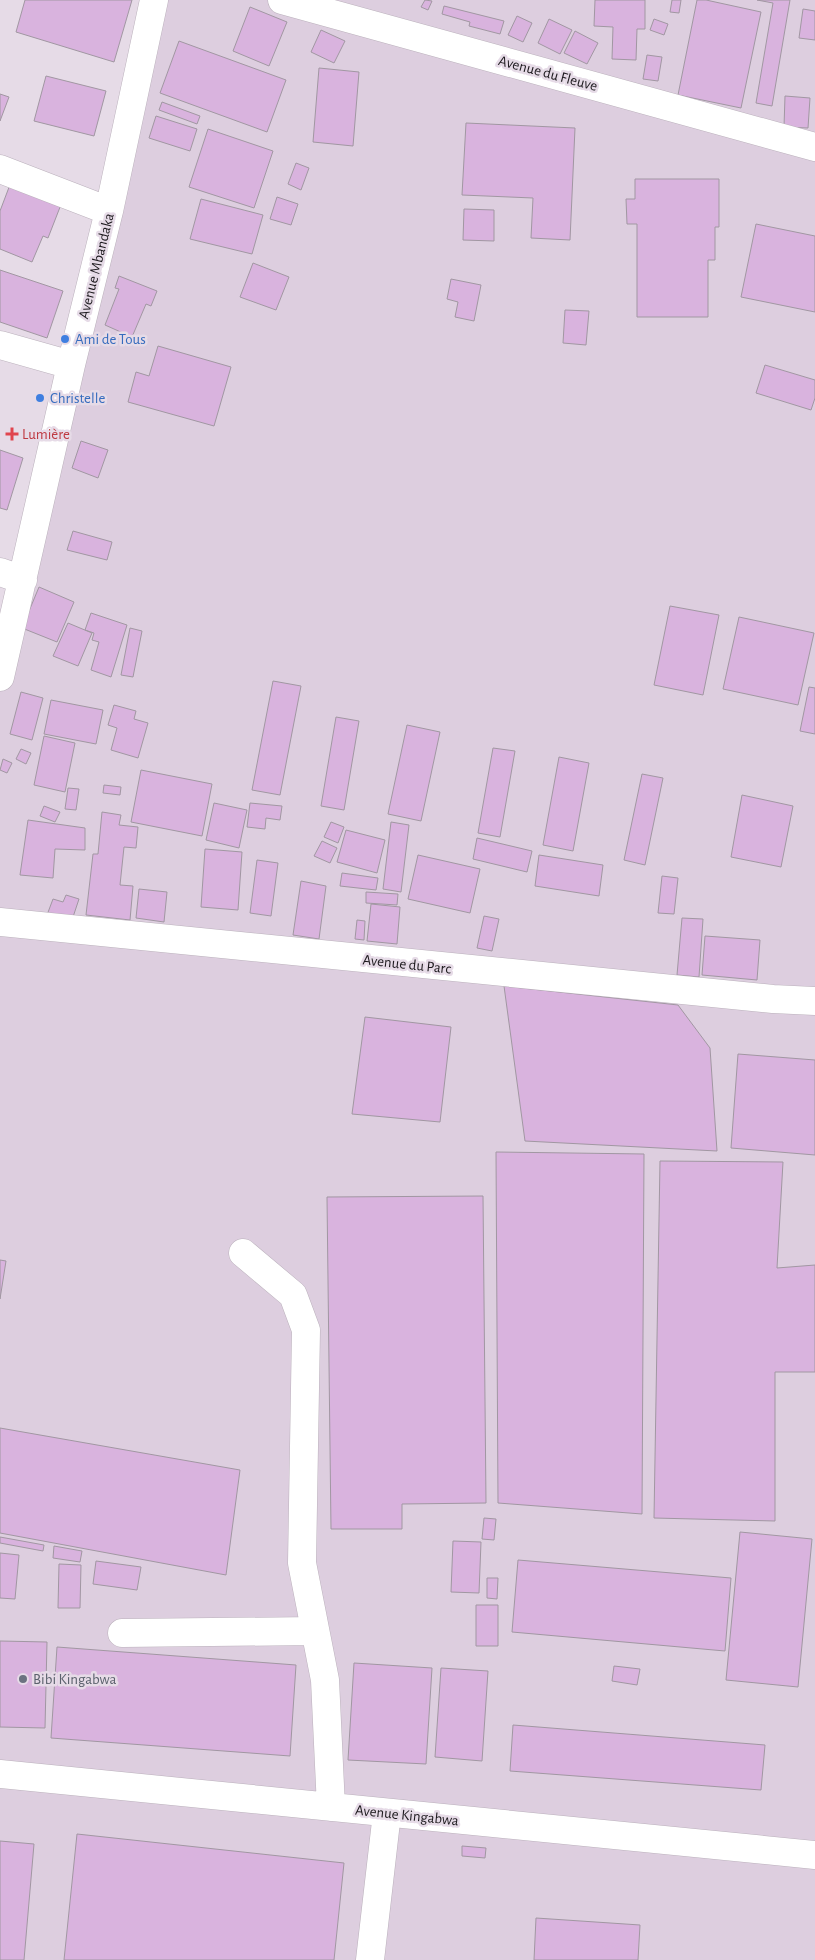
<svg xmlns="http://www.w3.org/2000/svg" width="815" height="1960" viewBox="0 0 815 1960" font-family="'Alegreya Sans',sans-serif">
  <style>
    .built { fill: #ddcedf }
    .building { fill: #d9b3de; stroke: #a197a2 }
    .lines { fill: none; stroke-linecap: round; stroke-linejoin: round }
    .minor-casing { stroke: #bbb1bc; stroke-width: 29 }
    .minor { stroke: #fff; stroke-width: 28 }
    .shop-dot { fill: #3f7fe0; stroke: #e6dbe7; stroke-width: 2 }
    .health-dot { fill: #e0444e; stroke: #e6dbe7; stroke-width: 2 }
    .worship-dot { fill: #6b7280; stroke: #e6dbe7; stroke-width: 2 }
    .labels { text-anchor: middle; stroke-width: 5; stroke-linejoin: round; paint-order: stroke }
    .street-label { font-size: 15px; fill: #1c191d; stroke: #e6dbe7 }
    .shop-label { font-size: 15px; fill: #366cbe; stroke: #e6dbe7; text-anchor: start }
    .health-label { font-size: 15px; fill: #be3a42; stroke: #e6dbe7; text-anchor: start }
    .worship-label { font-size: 15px; fill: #5b616d; stroke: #e6dbe7; text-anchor: start }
  </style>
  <rect width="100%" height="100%" fill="#e6dbe7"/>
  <path class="built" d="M 156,0 L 815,0 L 815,1960 L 0,1960 L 0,671 Z"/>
  <path class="building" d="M 25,0 L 132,0 L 114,62 L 16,32 Z
    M 425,0 L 432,1 L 428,10 L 421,7 Z
    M 595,0 L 645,0 L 645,29 L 637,29 L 636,60 L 612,59 L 613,27 L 594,26 Z
    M 672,0 L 681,0 L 679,13 L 670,12 Z
    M 697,0 L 706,0 L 761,12 L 741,108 L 678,95 Z
    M 757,0 L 790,0 L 772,106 L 756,103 L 773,3 Z
    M 444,6 L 504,21 L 500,34 L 469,26 L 470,22 L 442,14 Z
    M 250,7 L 287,22 L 269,66 L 233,51 Z
    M 803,9 L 815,11 L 815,40 L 799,38 Z
    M 517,16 L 532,23 L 523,42 L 508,35 Z
    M 549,19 L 572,30 L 560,54 L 538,43 Z
    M 654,19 L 668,24 L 664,35 L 650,30 Z
    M 321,30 L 345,41 L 334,63 L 311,52 Z
    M 575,31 L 598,43 L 587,64 L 564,53 Z
    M 179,41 L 286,80 L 267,132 L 160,93 Z
    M 647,55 L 662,57 L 658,81 L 643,79 Z
    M 319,68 L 359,72 L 353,146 L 313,142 Z
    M 46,76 L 106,91 L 94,136 L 34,121 Z
    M 0,94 L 9,97 L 0,121 Z
    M 785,96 L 810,98 L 808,128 L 784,127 Z
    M 162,102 L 200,116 L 197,124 L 159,110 Z
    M 156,116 L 197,129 L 190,151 L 149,138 Z
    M 466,123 L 575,128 L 570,240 L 531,238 L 533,198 L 462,195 Z
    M 208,129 L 273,151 L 254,208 L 189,187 Z
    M 296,163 L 309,168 L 301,190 L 288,184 Z
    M 635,179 L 719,179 L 719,227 L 715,227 L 715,260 L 708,260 L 708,317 L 637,317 L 637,224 L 627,224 L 626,199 L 635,199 Z
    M 11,182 L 62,202 L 48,238 L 43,236 L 32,262 L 0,249 L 0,211 Z
    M 277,197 L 298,204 L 291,225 L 270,219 Z
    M 201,199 L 263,215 L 252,254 L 190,239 Z
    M 464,209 L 494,210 L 494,241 L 463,240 Z
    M 756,224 L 815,236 L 815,312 L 741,297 Z
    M 253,263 L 289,277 L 276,310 L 240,297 Z
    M 0,270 L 63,291 L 47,338 L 0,322 Z
    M 119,276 L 157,291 L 151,306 L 146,304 L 132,337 L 105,325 L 119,289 L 115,288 Z
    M 451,279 L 481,285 L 474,321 L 455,317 L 458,302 L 447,299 Z
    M 565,310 L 589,311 L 586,345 L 563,343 Z
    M 158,346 L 231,367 L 214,426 L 128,402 L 136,372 L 149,376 Z
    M 765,365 L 815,380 L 815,398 L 811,410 L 756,393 Z
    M 81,441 L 108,450 L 98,478 L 72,468 Z
    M 0,450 L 23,458 L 7,510 L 0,508 Z
    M 73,531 L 112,542 L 107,560 L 67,550 Z
    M 39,587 L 74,602 L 57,642 L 22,628 Z
    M 670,606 L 719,615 L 703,695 L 654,685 Z
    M 91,613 L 127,625 L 111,677 L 91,670 L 99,642 L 92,640 L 94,633 L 85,630 Z
    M 739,617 L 814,633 L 798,705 L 723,689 Z
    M 68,623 L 92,633 L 78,666 L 53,656 Z
    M 130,628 L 142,631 L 133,677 L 121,675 Z
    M 273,681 L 301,686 L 280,795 L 252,790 Z
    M 809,687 L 815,688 L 815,734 L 800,731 Z
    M 21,692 L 43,698 L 32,740 L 10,734 Z
    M 51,700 L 103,710 L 96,744 L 44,734 Z
    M 114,705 L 136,711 L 134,719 L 148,723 L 138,758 L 111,750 L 117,728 L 108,725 Z
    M 336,717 L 359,721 L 344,810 L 321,806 Z
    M 407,725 L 440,732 L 421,821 L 388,814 Z
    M 44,736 L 75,743 L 65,792 L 34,785 Z
    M 493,748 L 515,751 L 500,837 L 478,833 Z
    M 21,749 L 31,753 L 26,764 L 16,759 Z
    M 559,757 L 589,763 L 573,851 L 543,845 Z
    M 3,759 L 12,763 L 7,773 L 0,770 Z
    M 141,770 L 212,784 L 202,836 L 131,822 Z
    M 642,774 L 663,778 L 645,865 L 624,860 Z
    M 104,785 L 121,787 L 120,795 L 103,793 Z
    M 68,788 L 79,789 L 76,810 L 65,809 Z
    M 742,795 L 793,806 L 781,867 L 731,857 Z
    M 214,803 L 247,810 L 239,848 L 206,840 Z
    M 250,803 L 282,806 L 280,820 L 266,818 L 265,829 L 247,827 Z
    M 44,806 L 60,812 L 55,822 L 40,816 Z
    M 102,812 L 121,815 L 119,825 L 138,827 L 136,848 L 124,847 L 120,885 L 133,886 L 130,920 L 86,915 L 93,854 L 98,854 Z
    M 28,820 L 85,828 L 85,850 L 55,849 L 53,878 L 20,875 Z
    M 331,822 L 344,827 L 338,843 L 324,837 Z
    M 391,822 L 409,825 L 401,892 L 383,889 Z
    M 346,830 L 385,840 L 377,873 L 337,862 Z
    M 477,838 L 532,851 L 527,872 L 473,859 Z
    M 322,841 L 337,848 L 330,863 L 314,856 Z
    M 205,849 L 242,852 L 238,910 L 201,907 Z
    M 418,855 L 480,869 L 470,913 L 408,899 Z
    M 539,855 L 603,865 L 599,896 L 535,886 Z
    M 257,860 L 278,863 L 271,916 L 250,913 Z
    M 342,873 L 378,878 L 376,890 L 340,886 Z
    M 662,876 L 678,878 L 674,914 L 658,913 Z
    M 301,881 L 326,886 L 319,939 L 293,935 Z
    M 139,889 L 167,892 L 164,922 L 136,918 Z
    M 366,892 L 398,894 L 397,905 L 366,903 Z
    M 66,895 L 79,899 L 71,923 L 47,915 L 53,899 L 63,902 Z
    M 371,904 L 400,907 L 397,944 L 367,941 Z
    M 484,916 L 499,919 L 492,951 L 477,948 Z
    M 682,918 L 703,919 L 699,977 L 677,975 Z
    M 357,920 L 365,921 L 364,940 L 355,939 Z
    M 705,936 L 760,940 L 757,980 L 702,975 Z
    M 504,986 L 678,1005 L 710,1048 L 717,1151 L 525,1141 Z
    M 365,1017 L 451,1027 L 440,1122 L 352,1114 Z
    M 738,1054 L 815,1060 L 815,1155 L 731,1148 Z
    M 496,1152 L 644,1154 L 642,1514 L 498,1503 Z
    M 660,1161 L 783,1162 L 777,1268 L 815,1265 L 815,1372 L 775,1372 L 775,1521 L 654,1518 Z
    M 483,1196 L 486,1503 L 402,1504 L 402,1529 L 331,1529 L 327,1197 Z
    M 0,1260 L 6,1261 L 0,1299 Z
    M 0,1428 L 240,1470 L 226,1575 L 0,1533 Z
    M 484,1518 L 496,1519 L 494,1540 L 482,1539 Z
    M 740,1532 L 812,1539 L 798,1687 L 726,1680 Z
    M 0,1537 L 44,1545 L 43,1551 L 0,1543 Z
    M 453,1541 L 481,1542 L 479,1593 L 451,1592 Z
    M 54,1546 L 82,1551 L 80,1562 L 53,1558 Z
    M 0,1553 L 19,1555 L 15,1599 L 0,1598 Z
    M 518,1560 L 731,1578 L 725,1651 L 512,1632 Z
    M 96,1561 L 141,1567 L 137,1590 L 93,1584 Z
    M 59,1564 L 81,1565 L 80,1608 L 58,1608 Z
    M 487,1578 L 498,1578 L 497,1599 L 487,1598 Z
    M 476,1605 L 498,1605 L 498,1646 L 476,1646 Z
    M 0,1641 L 47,1642 L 45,1728 L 0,1727 Z
    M 57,1647 L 296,1665 L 290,1756 L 51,1738 Z
    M 354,1663 L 432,1668 L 426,1764 L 348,1760 Z
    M 614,1666 L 640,1669 L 637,1685 L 612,1681 Z
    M 441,1668 L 488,1671 L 482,1761 L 435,1757 Z
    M 513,1725 L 765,1745 L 761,1790 L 510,1771 Z
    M 77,1834 L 344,1863 L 334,1960 L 64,1960 Z
    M 0,1841 L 34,1844 L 24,1960 L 0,1960 Z
    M 462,1846 L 486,1848 L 485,1858 L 462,1856 Z
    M 536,1918 L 640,1925 L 638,1960 L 534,1960 Z"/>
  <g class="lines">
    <g class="minor-casing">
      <path id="minor" d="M 282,0 L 815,147
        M 0,169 L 109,211
        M 0,345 L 71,365
        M 0,572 L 23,580
        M 0,677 L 71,365 L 109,211 L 154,0
        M 0,922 L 773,999 L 815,1001
        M 243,1253 L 293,1295 L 306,1330 L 302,1563 L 325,1680 L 331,1807
        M 122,1633 L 315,1631
        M 0,1774 L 815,1855
        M 370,1960 L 387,1813"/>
    </g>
    <use href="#minor" class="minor"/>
  </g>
  <g class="shop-dot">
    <circle cx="65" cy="339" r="5"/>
    <circle cx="40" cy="398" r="5"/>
  </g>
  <path class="health-dot" d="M9.5 426.5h5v5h5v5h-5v5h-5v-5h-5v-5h5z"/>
  <circle class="worship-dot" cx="23" cy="1679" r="5"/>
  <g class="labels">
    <g class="street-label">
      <text transform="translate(548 73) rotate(15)" y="5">Avenue du Fleuve</text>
      <text transform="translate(96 266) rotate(-76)" y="5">Avenue Mbandaka</text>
      <text transform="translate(407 964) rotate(6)" y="5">Avenue du Parc</text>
      <text transform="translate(407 1815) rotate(6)" y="5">Avenue Kingabwa</text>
    </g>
    <g class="shop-label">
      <text x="75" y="344">Ami de Tous</text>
      <text x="50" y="403">Christelle</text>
    </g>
    <g class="health-label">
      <text x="22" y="439">Lumière</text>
    </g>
    <g class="worship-label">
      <text x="33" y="1684">Bibi Kingabwa</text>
    </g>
  </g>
</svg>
